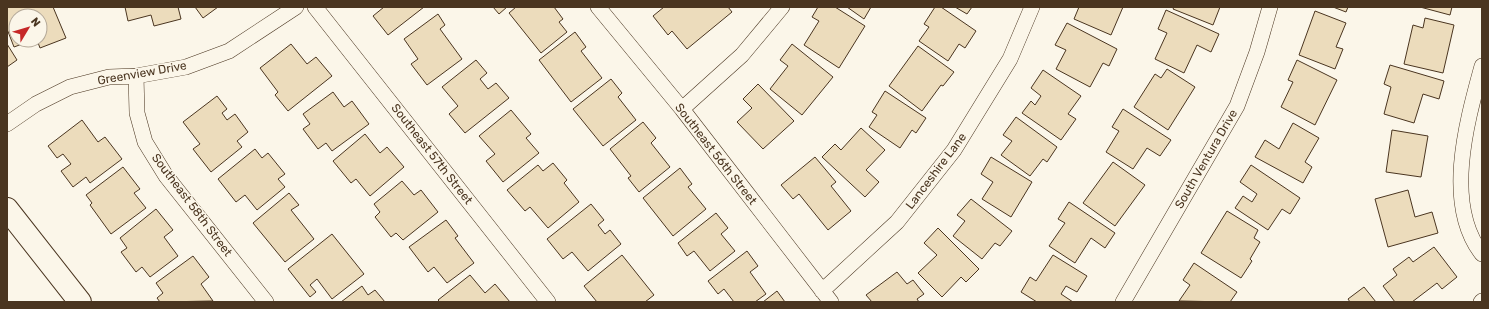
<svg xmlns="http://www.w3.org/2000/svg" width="1489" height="309" viewBox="0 0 1489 309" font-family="Rubik,sans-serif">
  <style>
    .building { fill: #ecdcbc; stroke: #4a3520 }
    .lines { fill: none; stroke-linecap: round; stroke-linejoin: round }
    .minor-casing { stroke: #4a3520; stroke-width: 16 }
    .secondary-casing { stroke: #4a3520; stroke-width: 24 }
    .minor { stroke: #fbf6e9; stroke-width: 15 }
    .secondary { stroke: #fbf6e9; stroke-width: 22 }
    .labels { text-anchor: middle; stroke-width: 3; stroke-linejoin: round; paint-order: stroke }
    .street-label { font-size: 12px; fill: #4a3520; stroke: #fbf6e9 }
  </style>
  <rect width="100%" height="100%" fill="#fbf6e9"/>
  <path class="building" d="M 7,7 L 53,7 L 66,38 L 40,48 L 37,40 L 40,40 L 40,16 L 16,16 L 16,40 L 33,40 L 14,47 L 7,29 Z
    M 125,7 L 178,7 L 181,19 L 154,26 L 151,15 L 128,21 Z
    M 195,7 L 218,7 L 203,18 Z
    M 384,7 L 424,7 L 388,35 L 373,16 Z
    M 493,7 L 507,7 L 499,14 Z
    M 516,7 L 554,7 L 563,19 L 559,22 L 567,32 L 541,53 L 509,13 Z
    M 664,7 L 728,7 L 732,12 L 687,49 L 672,31 L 668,35 L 653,16 Z
    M 818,7 L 835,7 L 865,26 L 839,68 L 804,45 L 819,21 L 812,17 Z
    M 847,7 L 871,7 L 864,19 Z
    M 935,7 L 941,7 L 976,31 L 965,48 L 959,44 L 948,61 L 919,41 L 929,27 L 924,24 Z
    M 955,7 L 972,7 L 967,14 Z
    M 1079,7 L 1123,7 L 1111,35 L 1074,19 Z
    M 1174,7 L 1220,7 L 1213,25 L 1173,9 Z
    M 1333,7 L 1348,7 L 1346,12 Z
    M 1420,7 L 1452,7 L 1450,15 Z
    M 1166,10 L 1219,34 L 1211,52 L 1197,45 L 1184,73 L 1155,59 L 1167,33 L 1158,29 Z
    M 1315,11 L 1346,23 L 1336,47 L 1343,49 L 1335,69 L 1299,55 Z
    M 438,14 L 445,25 L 440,29 L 462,59 L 427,85 L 411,64 L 418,59 L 404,39 Z
    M 1425,18 L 1454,25 L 1443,73 L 1404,64 L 1413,25 L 1423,28 Z
    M 1067,23 L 1117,49 L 1109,66 L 1103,63 L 1090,87 L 1056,69 L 1066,50 L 1055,45 Z
    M 575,32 L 586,47 L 581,51 L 602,78 L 571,102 L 539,60 Z
    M 7,44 L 17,60 L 7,67 Z
    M 291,44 L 307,64 L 316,57 L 332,76 L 288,111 L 275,95 L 278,92 L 260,68 Z
    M 792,44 L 833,77 L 802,115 L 770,89 L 788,66 L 780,60 Z
    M 918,46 L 954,72 L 943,86 L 941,85 L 922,111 L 889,86 Z
    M 476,60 L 487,73 L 480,79 L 488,89 L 496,83 L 509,98 L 465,133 L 449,114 L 458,106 L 442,87 Z
    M 1297,60 L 1337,80 L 1315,125 L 1281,107 L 1293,82 L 1288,80 Z
    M 1390,65 L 1444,81 L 1439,99 L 1423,94 L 1414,123 L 1384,114 L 1391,87 L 1384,84 Z
    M 1167,69 L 1195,87 L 1168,130 L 1134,107 L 1155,74 L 1161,78 Z
    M 1043,70 L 1081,96 L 1068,114 L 1076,119 L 1061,140 L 1022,113 L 1031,101 L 1035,105 L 1041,96 L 1031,88 Z
    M 611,79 L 622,93 L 618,97 L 636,120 L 603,146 L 573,109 Z
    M 758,84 L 794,121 L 763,149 L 737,122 L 752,108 L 743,99 Z
    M 885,91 L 926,118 L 916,133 L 912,130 L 900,148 L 869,127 L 877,115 L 872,112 Z
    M 333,92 L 344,107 L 352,101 L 369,124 L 332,151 L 326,143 L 318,149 L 303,129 L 310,124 L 303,114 Z
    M 217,96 L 227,109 L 222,113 L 227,120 L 235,114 L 248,132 L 237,141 L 242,147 L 211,172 L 193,149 L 200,144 L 183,122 Z
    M 1123,109 L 1171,140 L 1160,156 L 1147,148 L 1133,169 L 1106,152 L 1119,131 L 1112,127 Z
    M 511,110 L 531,134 L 526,138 L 539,153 L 503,182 L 486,161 L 495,154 L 479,136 Z
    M 1016,117 L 1057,147 L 1047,162 L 1043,159 L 1030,176 L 1001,155 L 1012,141 L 1003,135 Z
    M 82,120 L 98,142 L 105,137 L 122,159 L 90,183 L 86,177 L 73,187 L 61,171 L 71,164 L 63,154 L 57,158 L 48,146 Z
    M 643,122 L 656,138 L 651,143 L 670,167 L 639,192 L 628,178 L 631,176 L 610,149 Z
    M 1293,123 L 1319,138 L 1305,162 L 1312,167 L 1303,183 L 1255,157 L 1265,140 L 1279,149 Z
    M 861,128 L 885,150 L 866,170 L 879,182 L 865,197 L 822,157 L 835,144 L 841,150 Z
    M 1392,130 L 1428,136 L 1421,177 L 1386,172 Z
    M 365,134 L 380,153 L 387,147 L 404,167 L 370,196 L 356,179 L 351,183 L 333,161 Z
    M 255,149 L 262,158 L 268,153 L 285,174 L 278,179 L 285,187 L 257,210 L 245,195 L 236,202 L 218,179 Z
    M 815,157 L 836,182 L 831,186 L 851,211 L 828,230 L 799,194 L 793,199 L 781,185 Z
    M 991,157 L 1032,182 L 1011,217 L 982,199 L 993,182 L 981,174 Z
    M 1113,162 L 1145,185 L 1115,226 L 1083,203 Z
    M 553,163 L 567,180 L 564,183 L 579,202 L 548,228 L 530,207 L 525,211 L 507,190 L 538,165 L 543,171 Z
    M 1251,165 L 1300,198 L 1290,214 L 1282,209 L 1268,230 L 1235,208 L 1243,196 L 1252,202 L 1257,194 L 1240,182 Z
    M 123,167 L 140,189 L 134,193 L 146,208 L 111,234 L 90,205 L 92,203 L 86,195 Z
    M 680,168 L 692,184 L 688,187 L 706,209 L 673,236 L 643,198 Z
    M 402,181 L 414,195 L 421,190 L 438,212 L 403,240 L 396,233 L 391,237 L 375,217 L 380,212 L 374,204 Z
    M 1408,190 L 1415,217 L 1432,212 L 1438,233 L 1388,247 L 1375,199 Z
    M 289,193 L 299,205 L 291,210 L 314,239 L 285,262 L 253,223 Z
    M 971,199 L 1012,231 L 1000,246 L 995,243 L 982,259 L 953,236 L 965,221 L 957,215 Z
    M 1069,202 L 1115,233 L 1105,248 L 1091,238 L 1075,263 L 1049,246 L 1065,223 L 1058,219 Z
    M 591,204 L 604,220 L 598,225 L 605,234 L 610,230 L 621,244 L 588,271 L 572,252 L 563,259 L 547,239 Z
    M 156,209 L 173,230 L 164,237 L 178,256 L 150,277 L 142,267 L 136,272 L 121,252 L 127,248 L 120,238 Z
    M 1227,211 L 1258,230 L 1254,238 L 1260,242 L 1250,259 L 1252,261 L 1241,278 L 1201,253 Z
    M 716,213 L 728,228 L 721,234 L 735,251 L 710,271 L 694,251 L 687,256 L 678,243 Z
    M 446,220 L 458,236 L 455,238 L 474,263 L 447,283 L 434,267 L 428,272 L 409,247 Z
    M 938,228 L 979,269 L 966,282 L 961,277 L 942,297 L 918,273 L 937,255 L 924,243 Z
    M 332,234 L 364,274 L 332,299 L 317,279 L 310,285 L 316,292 L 310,297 L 288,269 Z
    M 1434,247 L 1457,277 L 1442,289 L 1437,283 L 1412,302 L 1395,302 L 1383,286 L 1397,275 L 1393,269 L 1409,257 L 1413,262 Z
    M 747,251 L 758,266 L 750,272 L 766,294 L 755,302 L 734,302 L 724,289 L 718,294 L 708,281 Z
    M 622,255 L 654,295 L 645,302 L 597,302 L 584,286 Z
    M 1053,255 L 1087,276 L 1077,292 L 1066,286 L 1061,294 L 1073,302 L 1037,302 L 1021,292 L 1030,277 L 1036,281 Z
    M 193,256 L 209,277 L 201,284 L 213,301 L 160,302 L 157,298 L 163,293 L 156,283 Z
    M 1194,263 L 1237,292 L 1230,302 L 1179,301 L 1190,285 L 1183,280 Z
    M 897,272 L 907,284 L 913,280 L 924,294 L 917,299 L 919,302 L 872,302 L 866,295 Z
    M 470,275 L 485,293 L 495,284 L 510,302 L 440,302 L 438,300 Z
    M 362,286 L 368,295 L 375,290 L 385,302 L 341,302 Z
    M 1364,287 L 1376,302 L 1350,302 L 1348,299 Z
    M 777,291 L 785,302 L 763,302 Z"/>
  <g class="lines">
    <g class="minor-casing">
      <path id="minor" d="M 315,7 L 548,302
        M 598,7 L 682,109 L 831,302
        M 1482,66 C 1467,121 1443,204 1482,254
        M 136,76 L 137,113 L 145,142 L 166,176 L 266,302
        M 682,109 L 742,55 L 782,7
        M 7,124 L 36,104 L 70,87 L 109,77 L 136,76 L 186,67 L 229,51 L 296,7
        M 822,291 L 897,222 L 954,150 L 1010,59 L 1032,7
        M 1123,302 L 1237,106 L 1257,52 L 1270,7
        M 1481,302 L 1482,301"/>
    </g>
    <g class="secondary-casing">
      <path id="secondary" d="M 7,209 L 80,302"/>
    </g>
    <use href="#minor" class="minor"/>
    <use href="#secondary" class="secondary"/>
  </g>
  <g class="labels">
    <g class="street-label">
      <text transform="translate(142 73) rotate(-10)" y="4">Greenview Drive</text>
      <text transform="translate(432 154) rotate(52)" y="4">Southeast 57th Street</text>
      <text transform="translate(716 154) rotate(52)" y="4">Southeast 56th Street</text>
      <text transform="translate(1206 159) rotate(-60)" y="4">South Ventura Drive</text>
      <text transform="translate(936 171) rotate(-53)" y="4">Lanceshire Lane</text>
      <text transform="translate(192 205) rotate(53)" y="4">Southeast 58th Street</text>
    </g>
  </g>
  <rect width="1489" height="309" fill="none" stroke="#4a3520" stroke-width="16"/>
  <g transform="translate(28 28) rotate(52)"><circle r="19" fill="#fbf6e9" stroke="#b4a999"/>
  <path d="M0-3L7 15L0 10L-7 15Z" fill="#c62828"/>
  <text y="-6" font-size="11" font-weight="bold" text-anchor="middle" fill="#4a3520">N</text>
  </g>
</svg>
